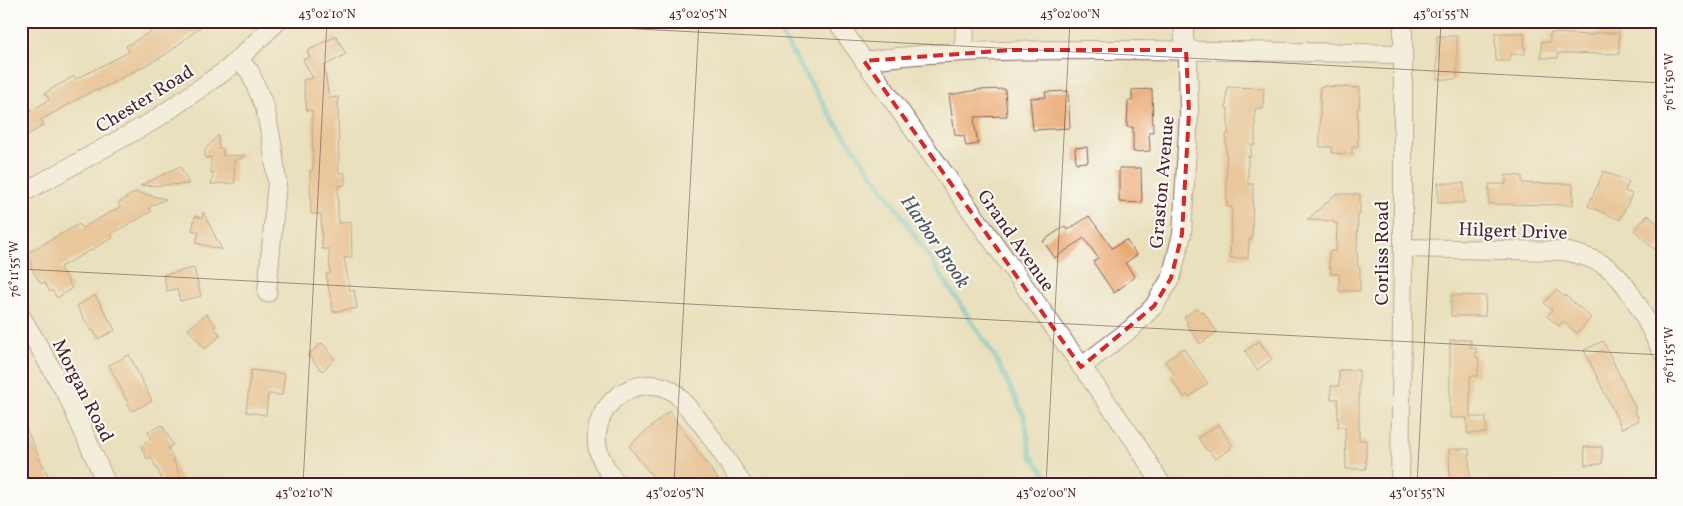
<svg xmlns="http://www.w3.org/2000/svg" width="1683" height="506" viewBox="0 0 1683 506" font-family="Vollkorn,serif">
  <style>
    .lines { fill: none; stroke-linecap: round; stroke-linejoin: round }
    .stream { stroke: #56c3cb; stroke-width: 5 }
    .building { fill: #eaa771 }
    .minor-casing { stroke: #82635e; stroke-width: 20 }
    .minor { stroke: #fff; stroke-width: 18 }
    .marked { fill: none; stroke: #d62828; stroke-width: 4; stroke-dasharray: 10 6; stroke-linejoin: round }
    .ticks { fill: none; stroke: #4a1f2b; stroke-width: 1; stroke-opacity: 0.45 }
    .labels { text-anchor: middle; stroke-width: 4; stroke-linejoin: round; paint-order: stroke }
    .street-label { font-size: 19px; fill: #4a1f2b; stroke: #fdfcf7 }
    .water-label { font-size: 20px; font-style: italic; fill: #4e5863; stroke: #fdfcf7 }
    .neatline { fill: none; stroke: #4a1f2b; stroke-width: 2 }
    .ticks-label { font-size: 12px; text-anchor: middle; fill: #4a1f2b }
  </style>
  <rect width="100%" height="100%" fill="#fdfcf7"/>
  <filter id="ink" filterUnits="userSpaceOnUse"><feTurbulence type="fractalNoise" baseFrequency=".02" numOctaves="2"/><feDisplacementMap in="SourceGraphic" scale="10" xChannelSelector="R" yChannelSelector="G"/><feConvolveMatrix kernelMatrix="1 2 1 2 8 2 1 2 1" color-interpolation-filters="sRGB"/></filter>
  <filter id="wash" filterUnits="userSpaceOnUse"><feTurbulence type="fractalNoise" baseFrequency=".0096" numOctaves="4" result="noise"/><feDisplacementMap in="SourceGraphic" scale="20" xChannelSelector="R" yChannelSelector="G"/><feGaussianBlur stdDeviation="1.12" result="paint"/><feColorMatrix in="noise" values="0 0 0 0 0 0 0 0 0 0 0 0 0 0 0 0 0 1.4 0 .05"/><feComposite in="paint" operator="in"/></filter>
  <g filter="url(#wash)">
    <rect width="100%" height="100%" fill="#e9e0bd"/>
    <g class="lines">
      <path class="stream" d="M 773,21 L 832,118 L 898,210 L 995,357 L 1024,416 L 1031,456 L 1054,485"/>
    </g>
    <g id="blocks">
      <path class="building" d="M 169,21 L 208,21 L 165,55 L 97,91 L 96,89 L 41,120 L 44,125 L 21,139 L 21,117 L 49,100 L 45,93 L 74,76 L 76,79 L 129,52 L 126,46 Z
        M 1495,33 L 1524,33 L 1525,54 L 1510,54 L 1510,61 L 1496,61 Z
        M 1550,33 L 1593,35 L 1593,33 L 1619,33 L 1619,54 L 1558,53 L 1558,58 L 1541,58 L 1541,42 L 1550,42 Z
        M 336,36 L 346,54 L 324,66 L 329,98 L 338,97 L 339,173 L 345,173 L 345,185 L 338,186 L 338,223 L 351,222 L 352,257 L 344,258 L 350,291 L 354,290 L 357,308 L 333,312 L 326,274 L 330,273 L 329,249 L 322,249 L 321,214 L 311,214 L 310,170 L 313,170 L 312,110 L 307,111 L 303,80 L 313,78 L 303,60 L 310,57 L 307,51 Z
        M 1437,36 L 1457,36 L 1457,79 L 1437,79 Z
        M 1325,86 L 1360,88 L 1359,109 L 1357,109 L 1358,146 L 1352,146 L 1352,154 L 1332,153 L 1332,147 L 1320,147 L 1320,87 Z
        M 1227,87 L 1264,88 L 1263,109 L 1255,108 L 1255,145 L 1251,145 L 1251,156 L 1248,156 L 1248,184 L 1253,184 L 1252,240 L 1249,239 L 1248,258 L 1230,258 L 1232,207 L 1227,207 L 1226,135 L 1228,135 L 1228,108 L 1226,108 Z
        M 1005,89 L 1007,116 L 975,117 L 975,120 L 974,121 L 978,144 L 966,146 L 964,136 L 955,135 L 949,95 L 977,90 Z
        M 1152,89 L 1153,132 L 1149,132 L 1150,151 L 1133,152 L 1133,127 L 1127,127 L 1128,101 L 1132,101 L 1132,90 Z
        M 1068,91 L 1070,128 L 1033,130 L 1030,98 L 1046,97 L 1045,92 Z
        M 218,135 L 219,148 L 223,148 L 223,156 L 247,155 L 234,161 L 235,183 L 211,184 L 214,172 L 211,173 L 211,157 L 205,158 L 205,150 Z
        M 1087,147 L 1088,162 L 1076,163 L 1075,148 Z
        M 180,166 L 189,184 L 140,186 Z
        M 1119,168 L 1141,168 L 1142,203 L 1119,202 Z
        M 1604,171 L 1629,182 L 1625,191 L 1632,194 L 1620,220 L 1588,206 Z
        M 1506,175 L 1522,176 L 1522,183 L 1573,184 L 1573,205 L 1489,204 L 1489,184 L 1506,184 Z
        M 1438,183 L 1464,183 L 1464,203 L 1438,203 Z
        M 135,192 L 166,199 L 149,207 L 151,212 L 111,234 L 113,238 L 60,267 L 72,288 L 57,298 L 52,290 L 50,292 L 44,282 L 41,284 L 30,266 L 32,264 L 26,254 L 79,224 L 82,228 L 120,207 L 118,203 Z
        M 1336,194 L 1360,194 L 1360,215 L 1358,215 L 1357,251 L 1358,267 L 1360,267 L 1360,291 L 1339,291 L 1339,274 L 1331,274 L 1331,267 L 1329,267 L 1329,251 L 1336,251 L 1337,223 L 1333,223 L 1333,221 L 1307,220 Z
        M 203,212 L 222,250 L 196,243 L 199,232 L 192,230 L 195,216 L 202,218 Z
        M 1648,215 L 1662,228 L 1662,243 L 1655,250 L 1634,230 Z
        M 1089,216 L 1112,248 L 1126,240 L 1137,255 L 1125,263 L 1135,277 L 1114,293 L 1093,262 L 1098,258 L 1084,238 L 1055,258 L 1043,241 L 1065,226 L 1067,230 L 1071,228 Z
        M 194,268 L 201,296 L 180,301 L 177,289 L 167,291 L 163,275 Z
        M 1556,290 L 1564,297 L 1565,295 L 1591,318 L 1577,333 L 1563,321 L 1559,326 L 1547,316 L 1552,310 L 1544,303 Z
        M 95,295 L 115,330 L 98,339 L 93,330 L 91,331 L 77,306 Z
        M 1451,295 L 1486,296 L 1485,316 L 1451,316 Z
        M 1197,308 L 1201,312 L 1203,311 L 1217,332 L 1200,344 L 1186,323 L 1188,322 L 1184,317 Z
        M 206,314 L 216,326 L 214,327 L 221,335 L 205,349 L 188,329 Z
        M 1450,340 L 1471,340 L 1470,348 L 1476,348 L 1476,358 L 1479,358 L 1478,376 L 1470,376 L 1470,417 L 1486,417 L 1486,433 L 1467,433 L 1467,418 L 1450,418 Z
        M 1259,341 L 1272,359 L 1257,370 L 1245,351 Z
        M 1603,341 L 1636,409 L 1634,410 L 1639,420 L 1622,429 L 1584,350 Z
        M 322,343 L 335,359 L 322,371 L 308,355 Z
        M 1183,348 L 1208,383 L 1189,397 L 1187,394 L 1184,397 L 1170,377 L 1175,374 L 1165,361 Z
        M 129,355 L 152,401 L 132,411 L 109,365 Z
        M 251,370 L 285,374 L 282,395 L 268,394 L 266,415 L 246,412 Z
        M 1339,370 L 1359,370 L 1359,440 L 1366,440 L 1366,469 L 1346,469 L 1345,427 L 1338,427 L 1338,399 L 1331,399 L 1331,386 L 1339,386 Z
        M 669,411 L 722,485 L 659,485 L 629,446 Z
        M 21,418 L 49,478 L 52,485 L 21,485 Z
        M 1219,424 L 1232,445 L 1230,447 L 1231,449 L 1215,459 L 1209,450 L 1207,451 L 1198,438 Z
        M 162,425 L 173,445 L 168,448 L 184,485 L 165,485 L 151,457 L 147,459 L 141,446 L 146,444 L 145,442 L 151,439 L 148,432 Z
        M 1584,447 L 1602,447 L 1602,464 L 1585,465 Z
        M 1449,449 L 1469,449 L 1470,483 L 1450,484 Z"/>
    </g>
  </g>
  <g filter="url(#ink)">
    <use href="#blocks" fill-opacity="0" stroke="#82635e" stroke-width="1"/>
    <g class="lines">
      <g class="minor-casing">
        <path id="minor" d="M 836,21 L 1134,440 L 1162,485
          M 964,52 L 965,21
          M 238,59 L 250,72 L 265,108 L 272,143 L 277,182 L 267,293
          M 864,61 C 942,50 1021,50 1099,50 C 1200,50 1301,52 1403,54
          M 21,194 L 153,121 L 229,68 L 278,21
          M 1403,248 L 1564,251 C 1577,254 1593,258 1604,265 C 1630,281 1648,325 1662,352
          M 21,316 L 68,397 L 107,485
          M 1081,367 L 1132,328 L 1154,306 L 1171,278 L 1182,234 L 1189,113 L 1188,59 L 1184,38 L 1184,21
          M 617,485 C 609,472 599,460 597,444 C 594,412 619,385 651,385 C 658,385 666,387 672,391 C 676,393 680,398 683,402 C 706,426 724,457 743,485
          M 1400,485 L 1403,248 L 1403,21"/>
      </g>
      <use href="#minor" class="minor"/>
    </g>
  </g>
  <path d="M0 0H1683V506H0ZM 1012,50 L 1186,50 L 1189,113 L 1182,234 L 1171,278 L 1154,306 L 1081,367 L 864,61 Z" fill="#e9e0bd" fill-opacity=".55" fill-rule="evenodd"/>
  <path class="marked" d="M 1012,50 L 1186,50 L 1189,113 L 1182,234 L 1171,278 L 1154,306 L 1081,367 L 864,61 Z"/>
  <path class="ticks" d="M 487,21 L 1662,83M 21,269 L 1662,355M 303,485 L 327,21M 674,485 L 699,21M 1046,485 L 1070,21M 1417,485 L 1441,21"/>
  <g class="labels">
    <g class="street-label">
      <text transform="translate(144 98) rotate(-32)" y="7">Chester Road</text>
      <text transform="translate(1161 182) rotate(-85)" y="7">Graston Avenue</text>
      <text transform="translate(1513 230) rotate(2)" y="7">Hilgert Drive</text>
      <text transform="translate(1017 240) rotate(55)" y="7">Grand Avenue</text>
      <text transform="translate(1381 253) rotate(-90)" y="7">Corliss Road</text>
      <text transform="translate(84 390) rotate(63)" y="7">Morgan Road</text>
    </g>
    <g class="water-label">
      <text transform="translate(936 241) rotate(56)" y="7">Harbor Brook</text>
    </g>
  </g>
  <rect width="1683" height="506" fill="none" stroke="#fdfcf7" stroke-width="55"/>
  <rect x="28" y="28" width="1628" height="450" class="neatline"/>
  <g class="ticks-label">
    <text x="327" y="18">43°02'10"N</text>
    <text x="698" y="18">43°02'05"N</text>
    <text x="1070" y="18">43°02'00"N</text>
    <text x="1441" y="18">43°01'55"N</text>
    <text transform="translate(1669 82) rotate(-90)" y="4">76°11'50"W</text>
    <text transform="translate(14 269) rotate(-90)" y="4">76°11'55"W</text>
    <text transform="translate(1669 355) rotate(-90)" y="4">76°11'55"W</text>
    <text x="304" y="497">43°02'10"N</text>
    <text x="675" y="497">43°02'05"N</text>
    <text x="1046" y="497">43°02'00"N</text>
    <text x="1417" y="497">43°01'55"N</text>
  </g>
</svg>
